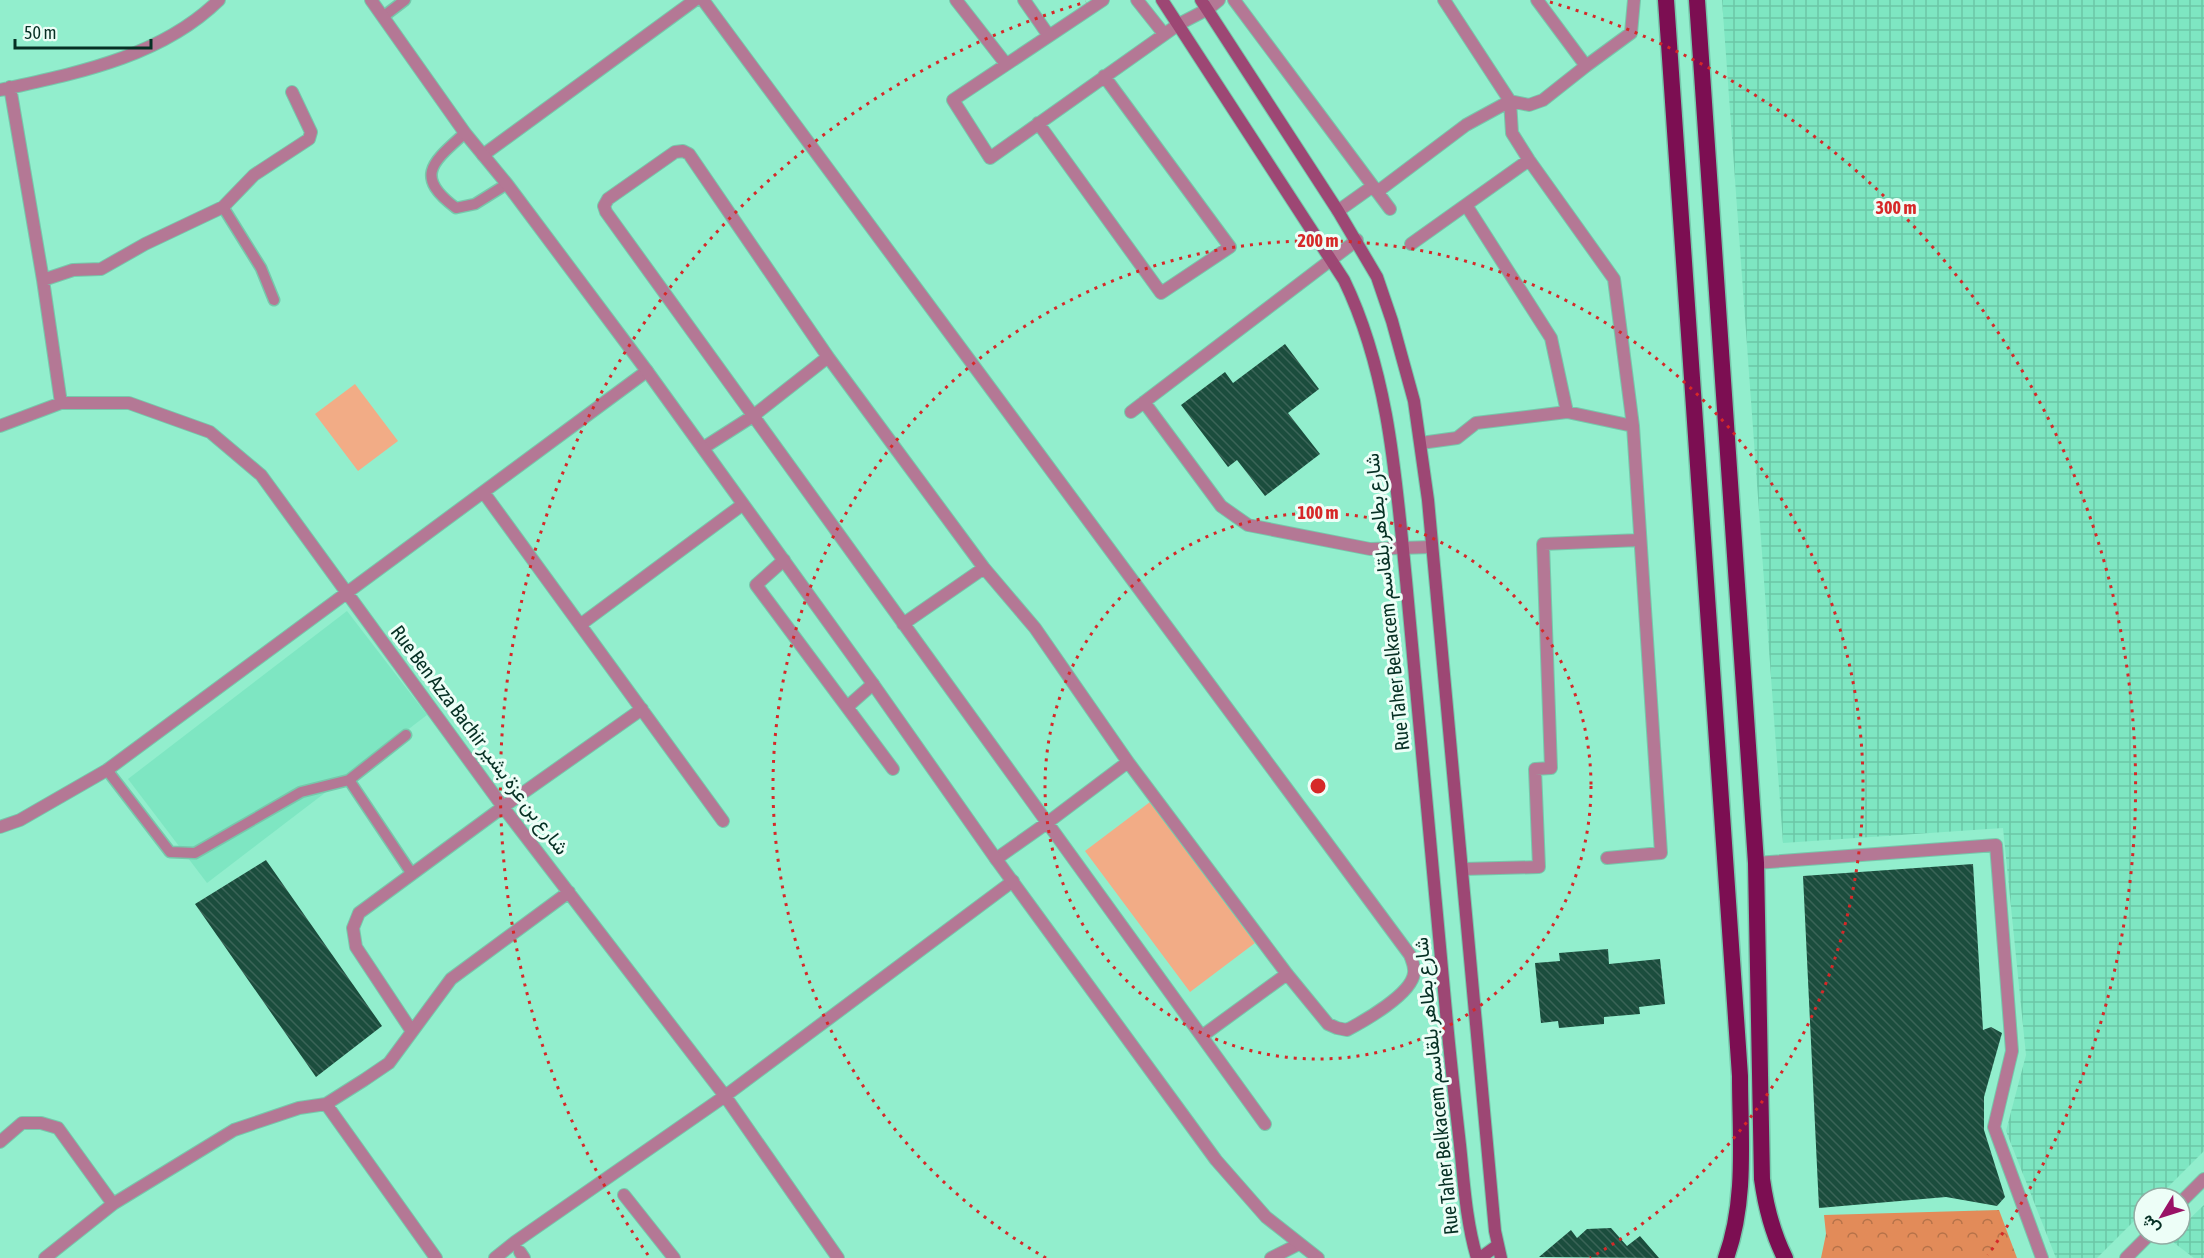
<svg xmlns="http://www.w3.org/2000/svg" width="2204" height="1258" viewBox="0 0 2204 1258" font-family="'Asap Condensed',Vazirmatn,sans-serif">
  <style>
    .built { fill: #7ee6c2 }
    .industrial { fill: url(#industrial-grid) }
    .forest { fill: url(#forest-crowns) }
    .park { fill: #f2ac86 }
    .building { fill: url(#building-back-hatch) }
    .lines { fill: none; stroke-linecap: round; stroke-linejoin: round }
    .service-casing { stroke: #76c8ab; stroke-width: 13 }
    .minor-casing { stroke: #76c8ab; stroke-width: 14 }
    .tertiary-casing { stroke: #76c8ab; stroke-width: 14 }
    .secondary-casing { stroke: #76c8ab; stroke-width: 14 }
    .trunk-casing { stroke: #76c8ab; stroke-width: 19 }
    .service { stroke: #b47895; stroke-width: 10 }
    .minor { stroke: #b47895; stroke-width: 12 }
    .tertiary { stroke: #b47895; stroke-width: 12 }
    .secondary { stroke: #9d4774; stroke-width: 12 }
    .trunk { stroke: #7c0e52; stroke-width: 16 }
    .ring { fill: none; stroke: #d62828; stroke-width: 3; stroke-dasharray: 3 6 }
    .labels { text-anchor: middle; stroke-width: 6; stroke-linejoin: round; paint-order: stroke }
    .street-label { font-size: 20px; fill: #063024; stroke: #edfef7 }
    .centre { fill: #d62828; stroke: #edfef7; stroke-width: 3 }
    .ring-label { font-size: 18px; text-anchor: middle; font-weight: bold; fill: #d62828; stroke: #edfef7; stroke-width: 6; stroke-linejoin: round; paint-order: stroke }
  </style>
  <defs>
    <pattern id="industrial-grid" width="8" height="8" patternUnits="userSpaceOnUse" patternTransform="scale(1.5)"><rect width="8" height="8" fill="#7ee6c2"/><path d="M0 4h8M4 0v8" fill="none" stroke="#6bc6a7"/></pattern>
    <pattern id="forest-crowns" width="20" height="18" patternUnits="userSpaceOnUse" patternTransform="scale(1.5)"><rect width="20" height="18" fill="#e28b59"/><path d="M2 6a3 3 0 1 1 6 0M12 15a3 3 0 1 1 6 0" fill="none" stroke="#b57249"/></pattern>
    <pattern id="building-back-hatch" width="6" height="6" patternUnits="userSpaceOnUse" patternTransform="scale(1.5)"><rect width="6" height="6" fill="#1b4d3d"/><path d="M-1 5l2 2M0 0l6 6M5-1l2 2" fill="none" stroke="#3a6457"/></pattern>
  </defs>
  <rect width="100%" height="100%" fill="#92eecd"/>
  <path class="built" d="M 347,611 L 427,715 L 207,883 L 128,779 Z"/>
  <path class="industrial" d="M 1722,0 L 2204,0 L 2204,1151 L 2157,1198 L 2144,1198 L 2144,1211 L 2097,1258 L 2056,1258 L 2006,1131 L 2026,1055 L 2003,828 L 1783,843 Z
    M 2204,1205 L 2204,1258 L 2194,1258 L 2169,1239 L 2174,1234 L 2180,1234 L 2180,1228 Z"/>
  <path class="forest" d="M 1999,1210 L 2017,1258 L 1821,1258 L 1826,1234 L 1824,1215 Z"/>
  <path class="park" d="M 355,384 L 398,441 L 358,471 L 315,414 Z
    M 1150,802 L 1255,943 L 1190,992 L 1085,851 Z"/>
  <path class="building" d="M 1285,344 L 1319,389 L 1288,413 L 1320,454 L 1265,496 L 1237,460 L 1228,467 L 1181,405 L 1225,372 L 1233,383 Z
    M 266,860 L 382,1026 L 316,1077 L 195,904 Z
    M 1973,864 L 1983,1030 L 1991,1027 L 2002,1033 L 1984,1097 L 1984,1130 L 2005,1197 L 1997,1206 L 1946,1197 L 1819,1208 L 1803,876 Z
    M 1608,949 L 1609,964 L 1660,959 L 1665,1004 L 1639,1007 L 1640,1014 L 1604,1017 L 1604,1024 L 1559,1028 L 1558,1021 L 1541,1023 L 1535,963 L 1560,961 L 1559,953 Z
    M 1611,1228 L 1627,1246 L 1640,1236 L 1659,1258 L 1539,1257 L 1571,1230 L 1577,1238 L 1587,1229 Z"/>
  <g class="lines">
    <g class="service-casing">
      <path id="service" d="M 384,16 L 405,0
        M 465,133 C 433,162 413,176 456,208 L 475,204 L 507,184
        M 223,207 L 261,268 L 274,300
        M 107,770 L 170,852 L 195,853 L 301,792 L 349,780 L 406,735
        M 349,780 L 412,874"/>
    </g>
    <g class="minor-casing">
      <path id="minor" d="M 703,0 L 1410,955 C 1412,961 1415,966 1414,973 C 1412,994 1364,1021 1347,1030 L 1337,1028 L 1328,1024 L 1287,974 L 1128,762 L 1035,628 L 984,568 L 828,357 L 689,154 L 683,151 L 675,152 L 608,199 L 604,206 L 606,212 L 1265,1124
        M 956,0 L 1006,64
        M 1024,0 L 1049,36
        M 1103,0 L 953,100 L 990,158 L 1179,24 L 1208,9 L 1219,0
        M 1137,0 L 1164,34
        M 1234,0 L 1390,209
        M 1444,0 L 1510,101 L 1512,133 L 1529,160 L 1614,279 L 1633,426 L 1661,853 L 1607,858
        M 1586,66 L 1631,33 L 1634,0
        M 10,87 L 43,280 L 61,403
        M 0,90 C 77,73 161,57 219,0
        M 1038,123 L 1161,293 L 1230,247 L 1104,76
        M 483,155 L 695,0
        M 1377,192 L 1466,125 L 1510,101 L 1529,105 L 1543,100 L 1586,66 L 1537,0
        M 1466,205 L 1551,338 L 1567,412
        M 1338,211 L 1373,186
        M 1411,244 L 1529,160
        M 43,280 L 73,270 L 101,269 L 145,244 L 223,207 L 254,175 L 309,139 L 311,132 L 292,92
        M 1144,402 L 1221,506 L 1248,525 L 1370,549 L 1431,547
        M 1131,412 L 1357,240
        M 0,426 L 61,403 L 129,403 L 210,432 L 261,475 L 503,807 L 725,1096 L 838,1258
        M 1421,443 L 1457,438 L 1476,423 L 1567,412 L 1633,426
        M 703,448 L 753,416 L 828,357
        M 484,493 L 723,821
        M 784,560 L 756,585 L 893,769
        M 903,624 L 984,568
        M 580,625 L 742,505
        M 847,707 L 873,684
        M 0,827 L 20,820 L 107,770 L 647,371
        M 996,859 L 1047,823 L 1128,762
        M 1756,863 L 1996,845 L 2012,1051 L 1994,1127 L 2042,1258
        M 1463,869 L 1539,867 L 1535,769 L 1551,768 L 1543,544 L 1640,540
        M 411,1030 L 356,947 L 353,928 L 359,913 L 503,807 L 642,709
        M 1202,1036 L 1287,974
        M 326,1104 L 436,1258
        M 0,1142 L 22,1123 L 41,1123 L 58,1128 L 113,1204
        M 624,1195 L 674,1258
        M 2180,1203 L 2204,1179
        M 520,1252 L 524,1258
        M 45,1258 L 113,1204 L 234,1130 L 299,1108 L 326,1104 L 364,1080 L 389,1063 L 451,979 L 569,892
        M 495,1258 L 515,1242 L 725,1096 L 1013,881
        M 1271,1258 L 1299,1244
        M 2126,1258 L 2150,1234"/>
    </g>
    <g class="tertiary-casing">
      <path id="tertiary" d="M 371,0 L 465,133 L 507,184 L 647,371 L 873,684 L 996,859 L 1216,1160 L 1266,1217 L 1318,1258"/>
    </g>
    <g class="secondary-casing">
      <path id="secondary" d="M 1162,0 L 1344,280 C 1389,373 1396,479 1406,580 C 1419,724 1432,868 1446,1012 C 1450,1056 1455,1101 1460,1145 C 1464,1183 1466,1221 1477,1258
        M 1201,0 L 1338,211 L 1377,277 L 1392,321 L 1414,401 L 1428,500 L 1495,1231 L 1501,1258
        M 1480,1258 L 1498,1245"/>
    </g>
    <g class="trunk-casing">
      <path id="trunk" d="M 1666,0 L 1740,1076 C 1740,1136 1747,1200 1726,1258
        M 1697,0 L 1756,863 L 1762,1179 C 1766,1208 1772,1232 1785,1258"/>
    </g>
    <use href="#service" class="service"/>
    <use href="#minor" class="minor"/>
    <use href="#tertiary" class="tertiary"/>
    <use href="#secondary" class="secondary"/>
    <use href="#trunk" class="trunk"/>
  </g>
  <g class="ring">
    <circle cx="1318" cy="786" r="273"/>
    <path d="M1046 1258A545 545 0 1 1 1590 1258"/>
    <path d="M648 1255A818 818 0 0 1 1086 2M1550 2A818 818 0 0 1 1988 1255"/>
  </g>
  <g class="labels">
    <g class="street-label">
      <text transform="translate(1387 602) rotate(-96)" y="7">Rue Taher Belkacem شارع بطاهر بلقاسم</text>
      <text transform="translate(480 740) rotate(53)" y="7">Rue Ben Azza Bachir شارع بن عزة بشير</text>
      <text transform="translate(1436 1086) rotate(-96)" y="7">Rue Taher Belkacem شارع بطاهر بلقاسم</text>
    </g>
  </g>
  <circle cx="1318" cy="786" r="9" class="centre"/>
  <g class="ring-label">
    <text x="1896" y="214">300 m</text>
    <text x="1318" y="247">200 m</text>
    <text x="1318" y="519">100 m</text>
  </g>
  <g transform="translate(2162 1216) rotate(232)"><circle r="28" fill="#edfef7" stroke="#91aca3" stroke-width="1.5"/>
  <path d="M0-4.5L10 22L0 15L-10 22Z" fill="#991266"/>
  <text y="-9" font-size="16" font-weight="bold" text-anchor="middle" fill="#063024">ش</text>
  </g>
  <path d="M15 39v9h136v-9" fill="none" stroke="#063024" stroke-width="3"/>
  <text x="24" y="39" font-size="18" fill="#063024" stroke="#edfef7" stroke-width="4.5" paint-order="stroke">50 m</text>
</svg>
